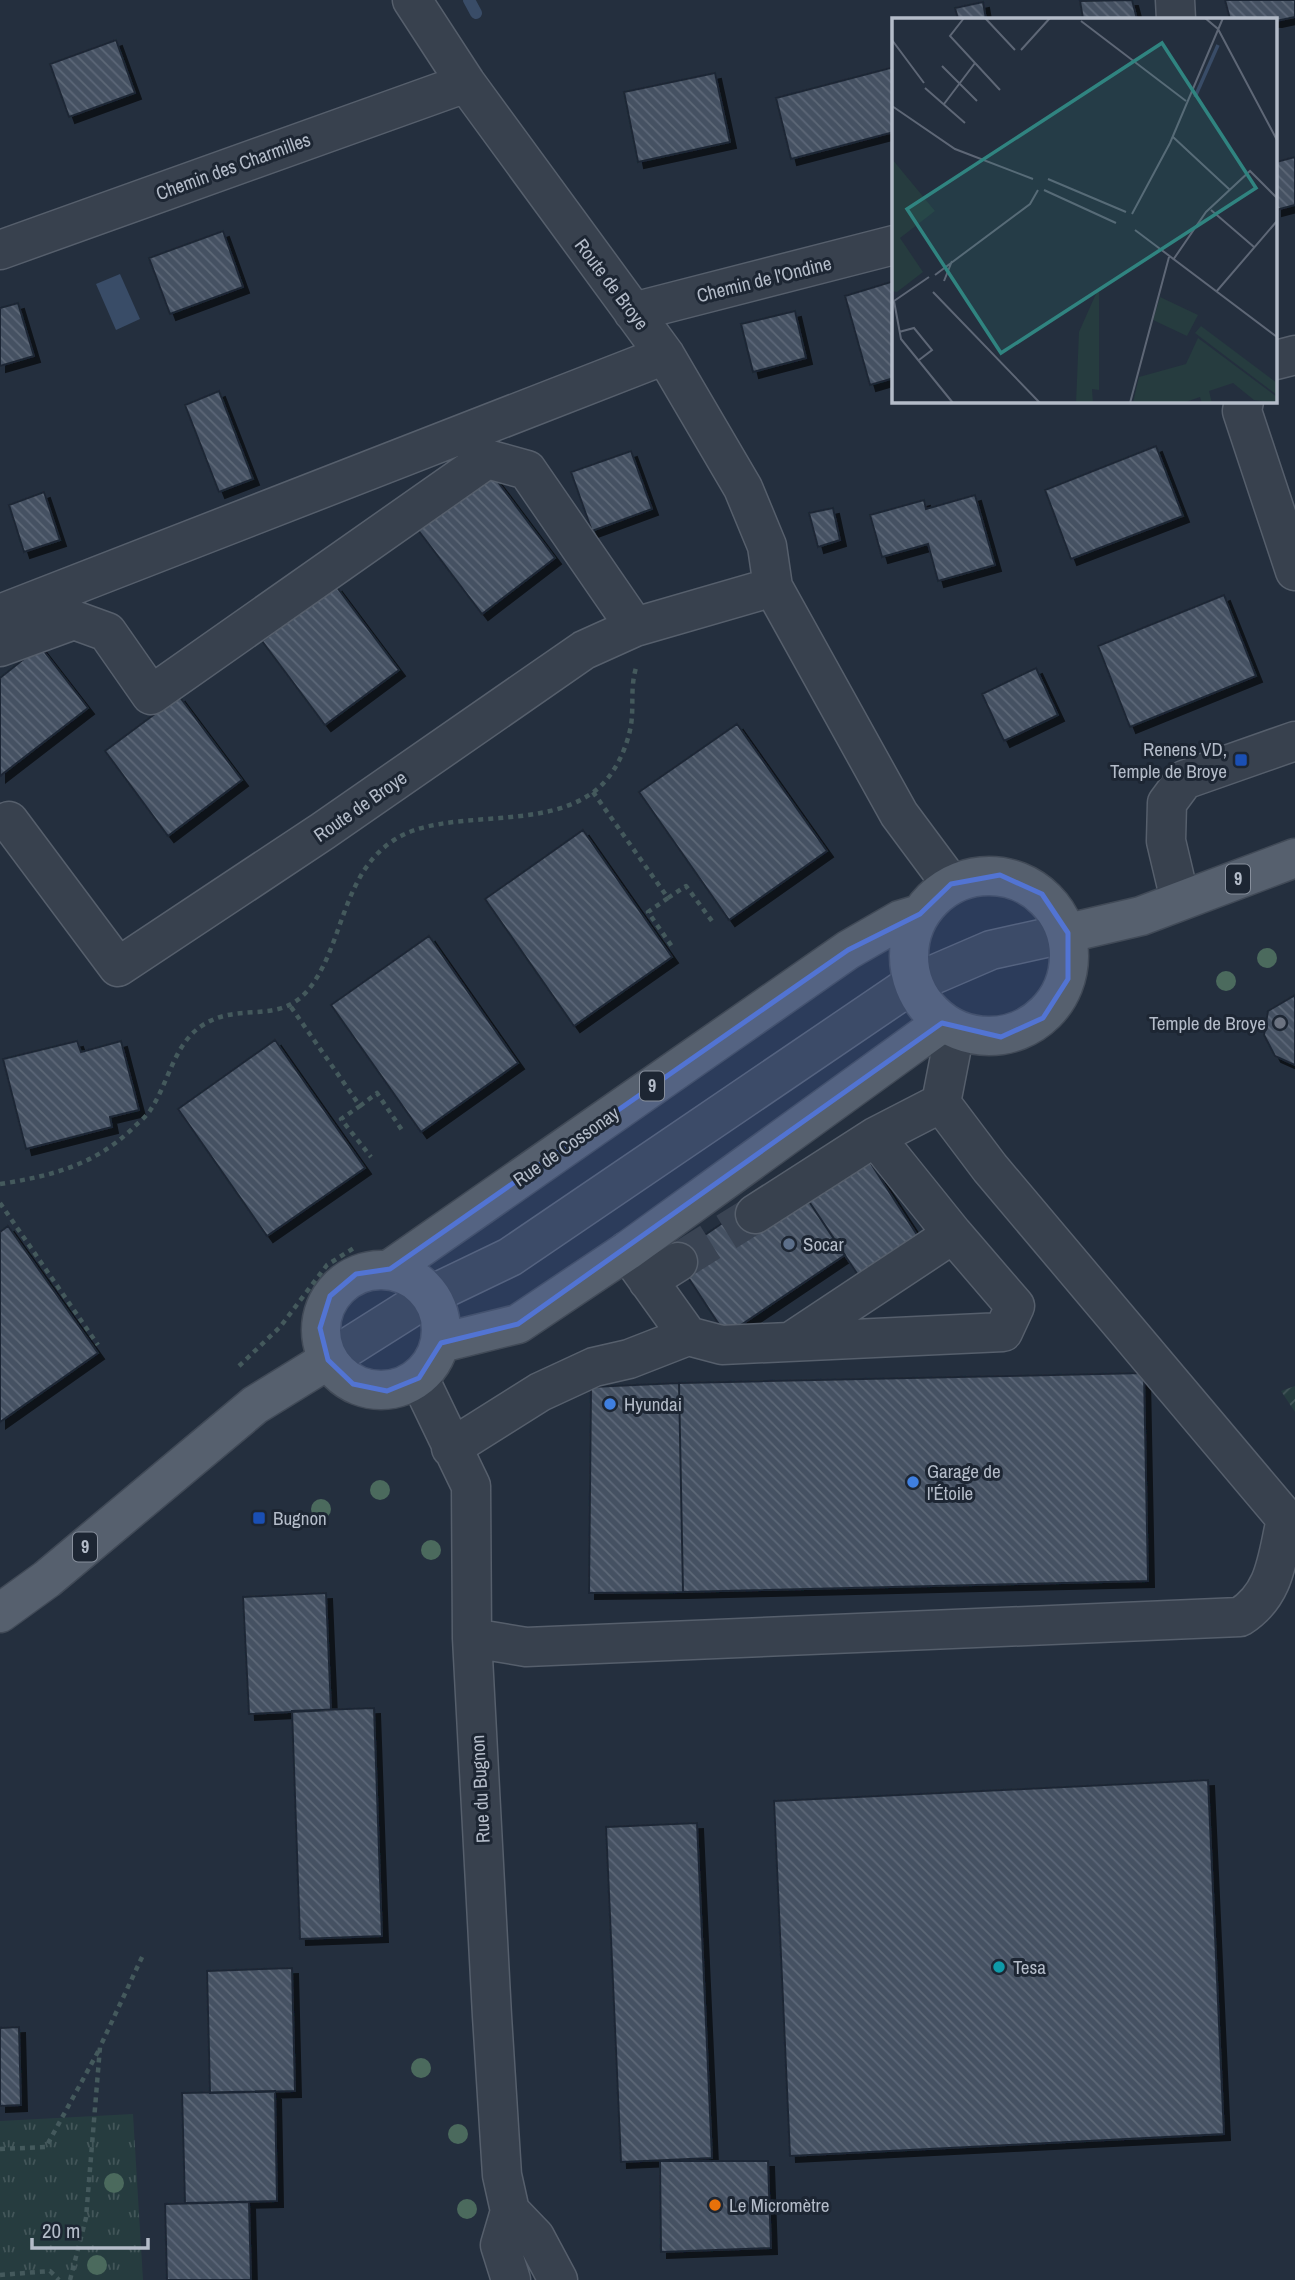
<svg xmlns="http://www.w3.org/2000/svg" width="1295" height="2280" viewBox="0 0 1295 2280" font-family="'Archivo Narrow',sans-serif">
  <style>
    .grass { fill: url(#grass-tufts) }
    .garden { fill: url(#garden-furrows) }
    .water { fill: #394c67 }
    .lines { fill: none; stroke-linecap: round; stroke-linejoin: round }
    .stream { stroke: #394c67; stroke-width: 12 }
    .building { fill: url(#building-back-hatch); stroke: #1f2835; stroke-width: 2; filter: url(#shadow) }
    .minor-tunnel { stroke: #3a4453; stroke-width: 38; stroke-dasharray: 38 19; stroke-linecap: butt }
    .minor-casing { stroke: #565f6c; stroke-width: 41 }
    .major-casing { stroke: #414a57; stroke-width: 41 }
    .path { stroke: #44595c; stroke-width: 4.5; stroke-dasharray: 5 5; stroke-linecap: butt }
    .minor { stroke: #38414e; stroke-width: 38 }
    .major { stroke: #56606e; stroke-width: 38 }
    .tree { fill: #4b6a5d }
    .marked { fill: #5274d3; fill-opacity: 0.2; stroke: #5274d3; stroke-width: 5; stroke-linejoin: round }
    .transit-dot { fill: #1a4fb4; stroke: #1d2633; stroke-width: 2.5 }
    .worship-dot { fill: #6b7280; stroke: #1d2633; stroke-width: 2.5 }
    .service-dot { fill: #5c6f8a; stroke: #1d2633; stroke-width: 2.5 }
    .shop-dot { fill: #3f7fe0; stroke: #1d2633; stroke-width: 2.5 }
    .culture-dot { fill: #0f9aa8; stroke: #1d2633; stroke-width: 2.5 }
    .food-dot { fill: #e8710a; stroke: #1d2633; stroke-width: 2.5 }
    .labels { text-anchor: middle; stroke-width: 6; stroke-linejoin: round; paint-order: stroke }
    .shield { fill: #1d2633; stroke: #878f9c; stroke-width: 2 }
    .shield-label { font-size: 18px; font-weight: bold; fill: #b4bcc9 }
    .street-label { font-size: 19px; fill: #b4bcc9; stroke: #1d2633 }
    .poi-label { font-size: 19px; fill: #b4bcc9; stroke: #1d2633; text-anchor: start }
    .inset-river { fill: none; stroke: #394c67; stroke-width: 3.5 }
    .inset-road { fill: none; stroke: #5e6776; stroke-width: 2 }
    .view { fill: #308480; fill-opacity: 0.15; stroke: #308480; stroke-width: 3.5 }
    .inset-edge { fill: none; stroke: #b4bcc9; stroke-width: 3.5 }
  </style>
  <defs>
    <pattern id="grass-tufts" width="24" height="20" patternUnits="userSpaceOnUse" patternTransform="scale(1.75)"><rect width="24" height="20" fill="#263c3f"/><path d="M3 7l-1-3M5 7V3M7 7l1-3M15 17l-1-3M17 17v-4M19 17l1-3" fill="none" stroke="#435659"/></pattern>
    <pattern id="garden-furrows" width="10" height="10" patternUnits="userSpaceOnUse" patternTransform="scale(1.75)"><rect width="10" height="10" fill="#263c3f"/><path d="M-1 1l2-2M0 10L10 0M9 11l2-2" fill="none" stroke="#435659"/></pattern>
    <pattern id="building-back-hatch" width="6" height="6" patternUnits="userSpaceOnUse" patternTransform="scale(1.75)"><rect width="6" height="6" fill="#455162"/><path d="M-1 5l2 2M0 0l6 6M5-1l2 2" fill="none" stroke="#5d6877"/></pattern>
    <filter id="shadow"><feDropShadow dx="6" dy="6" stdDeviation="0" flood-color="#0009"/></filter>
  </defs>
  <rect width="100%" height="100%" fill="#242f3e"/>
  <path class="grass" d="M 133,2114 L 143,2280 L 0,2280 L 0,2121 Z"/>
  <path class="garden" d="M 1295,1386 L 1295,1412 L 1281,1391 Z"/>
  <path class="water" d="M 120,274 L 140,319 L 116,330 L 96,284 Z"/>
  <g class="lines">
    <path class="stream" d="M 469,0 L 476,13"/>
  </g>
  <path class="building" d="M 1132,0 L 1137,19 L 1083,19 L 1080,1 Z
    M 1225,0 L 1295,0 L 1295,17 L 1276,21 L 1230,19 Z
    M 983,2 L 986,19 L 958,19 L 955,8 Z
    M 116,40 L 135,93 L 69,117 L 50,64 Z
    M 894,67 L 894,132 L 791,159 L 776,98 Z
    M 715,73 L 730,142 L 638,162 L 624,92 Z
    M 1295,157 L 1295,205 L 1276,210 L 1276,162 Z
    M 223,231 L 243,287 L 170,314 L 149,258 Z
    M 894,281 L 894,378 L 870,385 L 845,296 Z
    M 18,303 L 34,356 L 0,366 L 0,308 Z
    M 795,311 L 806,358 L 753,372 L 741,324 Z
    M 219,391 L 253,479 L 219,492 L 185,405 Z
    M 1156,446 L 1183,516 L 1071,559 L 1045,490 Z
    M 631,451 L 652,509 L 592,531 L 571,472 Z
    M 492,474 L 555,558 L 482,614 L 418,530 Z
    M 44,492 L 60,540 L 24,552 L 9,505 Z
    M 975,495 L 995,565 L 938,581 L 928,544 L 882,557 L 870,515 L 924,500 L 926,509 Z
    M 833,508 L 840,540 L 818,547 L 809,513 Z
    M 336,586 L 399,670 L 325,725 L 262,641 Z
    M 1224,595 L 1256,676 L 1130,727 L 1098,646 Z
    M 40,646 L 88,708 L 0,776 L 0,678 Z
    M 1036,668 L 1058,715 L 1004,741 L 982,694 Z
    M 179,696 L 242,780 L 168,836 L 105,751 Z
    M 737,724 L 827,851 L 729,920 L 639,792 Z
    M 583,830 L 672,957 L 574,1026 L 485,899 Z
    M 429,936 L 518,1063 L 421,1132 L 331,1005 Z
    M 1295,995 L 1295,1065 L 1275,1056 L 1264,1035 L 1268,1011 Z
    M 275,1040 L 365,1168 L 267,1236 L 178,1109 Z
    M 77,1041 L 81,1052 L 121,1041 L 139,1110 L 110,1117 L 112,1127 L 26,1149 L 3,1059 Z
    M 866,1156 L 923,1244 L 864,1284 L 806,1197 Z
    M 806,1197 L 845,1255 L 726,1335 L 674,1256 L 749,1205 Z
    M 8,1226 L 98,1353 L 0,1422 L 0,1232 Z
    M 1144,1373 L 1148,1581 L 683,1592 L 679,1383 Z
    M 679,1383 L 683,1592 L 589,1593 L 591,1387 Z
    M 326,1593 L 331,1710 L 249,1714 L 243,1597 Z
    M 374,1708 L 382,1936 L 300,1939 L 292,1711 Z
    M 1208,1780 L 1224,2134 L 790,2156 L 774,1801 Z
    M 697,1823 L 712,2158 L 621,2162 L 606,1827 Z
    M 292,1968 L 295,2091 L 210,2093 L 207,1971 Z
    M 19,2027 L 21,2105 L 0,2106 L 0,2028 Z
    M 275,2091 L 277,2201 L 185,2203 L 182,2093 Z
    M 660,2161 L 768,2161 L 771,2248 L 661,2252 Z
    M 249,2202 L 251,2280 L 167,2280 L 165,2204 Z"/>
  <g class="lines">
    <path class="minor-tunnel" d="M 678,1262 L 755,1214"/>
    <g class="minor-casing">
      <path id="minor" d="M 412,0 L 466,83 L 665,355 L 743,488 L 767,546 L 773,587 L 899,814 L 951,884
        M 1175,0 L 1176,19
        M 0,250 L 466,83
        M 633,312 L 894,245
        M 1276,360 L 1295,355
        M 1244,401 L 1242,411 L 1295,571
        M 0,614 L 665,355
        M 0,647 L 74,620 L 107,632 L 151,695 L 487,459 L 527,470 L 635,627
        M 9,821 L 118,967 L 323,831 L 584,650 L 635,627 L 773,587
        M 1180,900 L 1166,841 L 1167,803 L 1184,780 L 1295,741
        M 875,1137 L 953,1234
        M 755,1214 L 875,1137 L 941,1103
        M 627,1251 L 688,1336 L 722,1345 L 1003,1332 L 1015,1306 L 953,1234 L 790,1342
        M 648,1281 L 678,1262
        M 328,1360 L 431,1295 L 510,1257 L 912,984 L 991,950 L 1068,933
        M 419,1378 L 471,1486 L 472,1638 L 492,2016 L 502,2175 L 510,2211 L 500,2245 L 511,2280
        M 451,1448 L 540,1392 L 594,1367 L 629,1359 L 688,1336
        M 472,1638 L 526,1647 L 1240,1617 C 1276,1594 1277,1558 1286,1519 L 990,1168 L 941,1103 L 955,1031
        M 510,2211 L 535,2237 L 558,2280"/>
    </g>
    <g class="major-casing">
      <path id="major" d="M909 956a80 80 0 1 1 160 0a80 80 0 1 1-160 0Z
        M 1068,933 L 1141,916 L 1295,858
        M 390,1269 L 848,950 L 900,920 L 920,914
        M321 1330a60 60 0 1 1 120 0a60 60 0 1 1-120 0Z
        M 441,1343 L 518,1324 L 627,1251 L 942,1023
        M 0,1613 L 47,1579 L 255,1405 L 328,1360"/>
    </g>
    <path class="path" d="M 593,792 L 668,898 L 648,912 L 673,948
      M 668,898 L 686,886 L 712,921
      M 291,1007 L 360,1106 L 341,1119 L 371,1157
      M 360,1106 L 377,1093 L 404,1133
      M 0,1184 C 51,1176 95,1165 133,1128 C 139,1122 147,1116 151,1109 C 169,1082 174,1043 203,1025 C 242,1000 281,1028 312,985 C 344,940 343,873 394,840 C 444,807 537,832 592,793 C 613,779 627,749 631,725 C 634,706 630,688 636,668
      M 0,1203 L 98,1345
      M 239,1366 L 280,1327 L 327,1265 L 357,1246
      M 0,2149 L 46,2147 L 99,2050
      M 0,2275 L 50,2271 L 59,2280
      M 70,2280 L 86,2218 L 100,2047 L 143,1955"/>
    <use href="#minor" class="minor"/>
    <use href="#major" class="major"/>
  </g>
  <g class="tree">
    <circle cx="1267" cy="958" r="10"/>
    <circle cx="1226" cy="981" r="10"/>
    <circle cx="380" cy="1490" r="10"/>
    <circle cx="321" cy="1509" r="10"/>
    <circle cx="431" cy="1550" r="10"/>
    <circle cx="421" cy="2068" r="10"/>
    <circle cx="458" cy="2134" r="10"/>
    <circle cx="114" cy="2183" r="10"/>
    <circle cx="467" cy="2209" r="10"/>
    <circle cx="97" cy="2265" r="10"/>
  </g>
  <path class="marked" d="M 1000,875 L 1042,894 L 1068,933 L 1068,979 L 1043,1018 L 1001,1037 L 942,1023 L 518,1324 L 441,1343 L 419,1378 L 387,1391 L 353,1384 L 328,1360 L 320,1328 L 330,1296 L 356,1274 L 390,1269 L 848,950 L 920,914 L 951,884 Z"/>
  <g class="transit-dot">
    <rect x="1234" y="753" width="14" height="14" rx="3.5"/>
    <rect x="252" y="1511" width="14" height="14" rx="3.5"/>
  </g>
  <circle class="worship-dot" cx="1280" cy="1023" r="7"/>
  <circle class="service-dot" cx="789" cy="1244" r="7"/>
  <g class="shop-dot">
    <circle cx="610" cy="1404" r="7"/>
    <circle cx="913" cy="1482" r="7"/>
  </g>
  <circle class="culture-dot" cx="999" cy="1967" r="7"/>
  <circle class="food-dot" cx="715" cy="2205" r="7"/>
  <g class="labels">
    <g class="shield">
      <rect x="1226" y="864.5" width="24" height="29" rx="5"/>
      <rect x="640" y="1071.5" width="24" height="29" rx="5"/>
      <rect x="73" y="1532.5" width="24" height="29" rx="5"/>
    </g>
    <g class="shield-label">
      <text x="1238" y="885">9</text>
      <text x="652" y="1092">9</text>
      <text x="85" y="1553">9</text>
    </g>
    <g class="street-label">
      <text transform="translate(233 166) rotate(-20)" y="7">Chemin des Charmilles</text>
      <text transform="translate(764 279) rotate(-14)" y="7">Chemin de l'Ondine</text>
      <text transform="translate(612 284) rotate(53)" y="7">Route de Broye</text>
      <text transform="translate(360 806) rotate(-35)" y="7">Route de Broye</text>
      <text transform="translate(566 1146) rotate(-35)" y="7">Rue de Cossonay</text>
      <text transform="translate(480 1789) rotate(-93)" y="7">Rue du Bugnon</text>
    </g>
    <g class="poi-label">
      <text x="1227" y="756" text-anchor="end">Renens VD,<tspan x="1227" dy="22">Temple de Broye</tspan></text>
      <text x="1266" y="1030" text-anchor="end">Temple de Broye</text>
      <text x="803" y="1251">Socar</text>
      <text x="624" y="1411">Hyundai</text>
      <text x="927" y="1478">Garage de<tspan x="927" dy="22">l'Étoile</tspan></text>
      <text x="273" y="1525">Bugnon</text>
      <text x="1013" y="1974">Tesa</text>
      <text x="729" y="2212">Le Micromètre</text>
    </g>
  </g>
  <g transform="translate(892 18)">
    <rect width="385" height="385" fill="#242f3e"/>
    <path d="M 0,141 L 43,193 L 8,220 L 31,254 L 5,274 L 0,273 ZM 306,320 L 385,379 L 385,385 L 362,382 L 341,365 L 317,373 L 320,385 L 310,385 L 308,379 L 291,385 L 241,385 L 247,359 L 294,346 Z" fill="#263c3f"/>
    <path d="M 207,269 L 207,372 L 200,371 L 201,385 L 184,385 L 187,314 ZM 268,279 L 306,297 L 295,318 L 261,302 ZM 309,308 L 385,365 L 385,377 L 303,315 Z" fill="#263c3f"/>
    <path class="inset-river" d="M 303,79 L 326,27"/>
    <path class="inset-road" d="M 72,0 L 58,18 L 108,72M 93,0 L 123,32M 313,0 L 326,11 L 385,122M 189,3 L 294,83M 0,22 L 32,65M 129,32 L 158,0M 50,48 L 85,83M 33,70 L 73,105M 52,86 L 83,45M 0,88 L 63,131 L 141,161M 281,119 L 338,172M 156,161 L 234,194M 152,172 L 224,205M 319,192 L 362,229M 240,196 L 278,125 L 331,0M 243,212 L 385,319M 281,242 L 314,194 L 358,153 L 385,180M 43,257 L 138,186 L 146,172M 52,263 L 60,243M 41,274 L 148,385M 324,274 L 385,203M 2,283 L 9,321 L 61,385M 2,283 L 37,259M 7,314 L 22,310 L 40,332 L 27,342M 238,385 L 277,239"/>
    <path class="view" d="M 270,25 L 364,170 L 109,335 L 15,191 Z"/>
    <rect width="385" height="385" class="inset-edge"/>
  </g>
  <path d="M32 2238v10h116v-10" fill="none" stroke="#b4bcc9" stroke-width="3.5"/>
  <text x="42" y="2238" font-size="21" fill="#b4bcc9" stroke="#1d2633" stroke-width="5" paint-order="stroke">20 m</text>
</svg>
